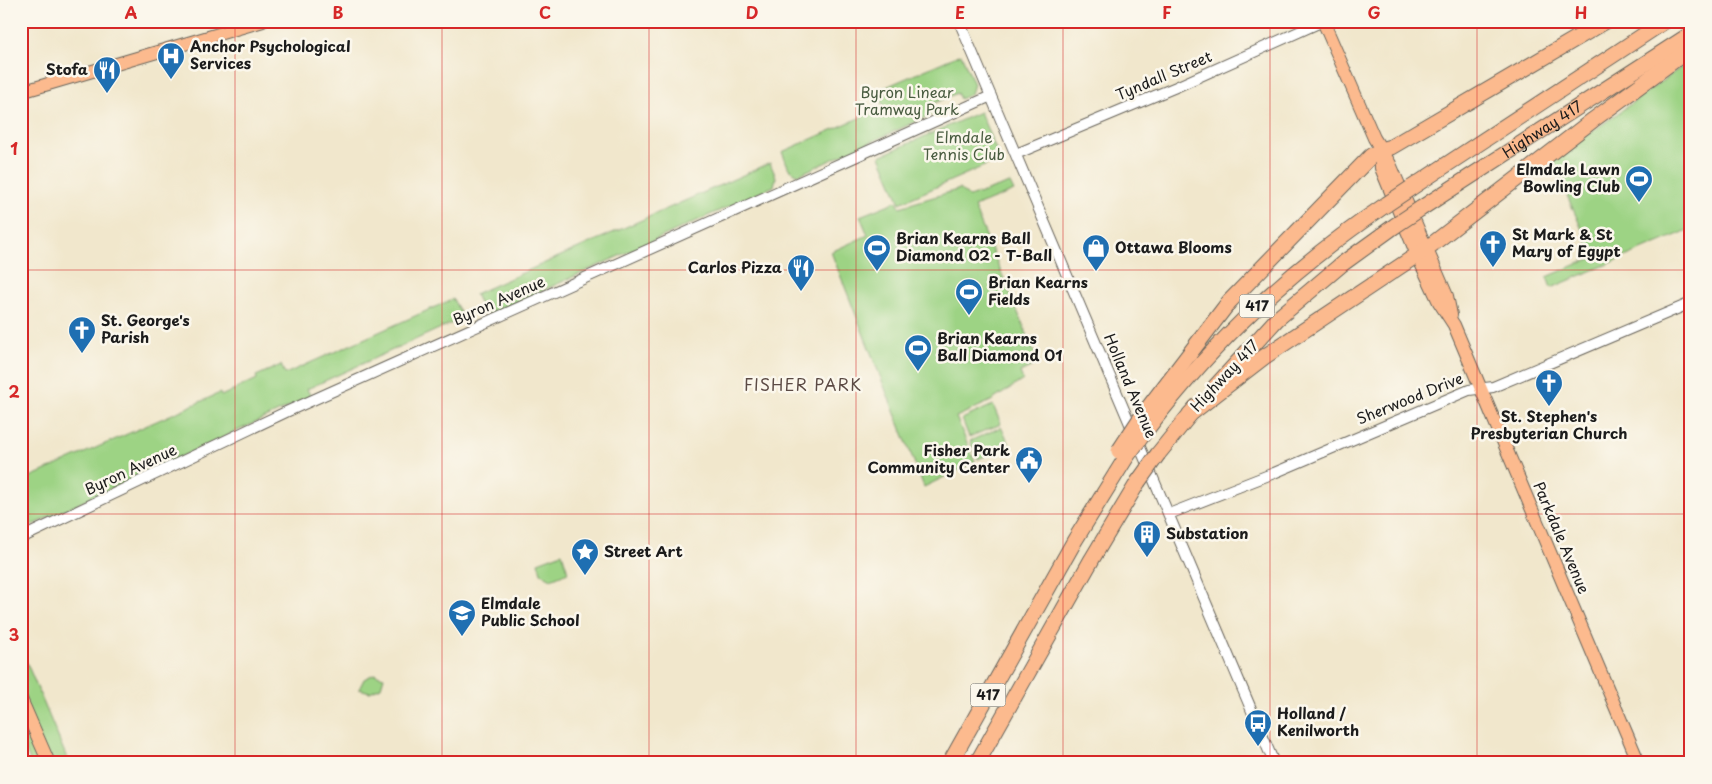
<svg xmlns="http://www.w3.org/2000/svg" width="1712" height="784" viewBox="0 0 1712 784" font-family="'Playpen Sans',sans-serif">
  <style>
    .green { fill: #9dd384; stroke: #5c7850 }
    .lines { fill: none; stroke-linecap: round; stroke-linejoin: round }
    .minor-casing { stroke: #67635a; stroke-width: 12 }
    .major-casing { stroke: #67635a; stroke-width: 14 }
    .highway-casing { stroke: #67635a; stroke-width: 17 }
    .minor { stroke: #fff; stroke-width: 10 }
    .major { stroke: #fcba8e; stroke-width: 12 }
    .highway { stroke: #fcba8e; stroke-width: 15 }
    .highway-bridge-casing { stroke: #67635a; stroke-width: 17; stroke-linecap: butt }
    .highway-bridge { stroke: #fcba8e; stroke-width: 15 }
    .grid { fill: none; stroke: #d62828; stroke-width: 1; stroke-opacity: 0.55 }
    .labels { text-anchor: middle; stroke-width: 5; stroke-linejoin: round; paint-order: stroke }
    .shield { fill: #fbf7ec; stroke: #5f5e5a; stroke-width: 1 }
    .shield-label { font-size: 14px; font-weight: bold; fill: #1c1c1c }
    .poi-label { font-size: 15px; font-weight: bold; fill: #1c1c1c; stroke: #fbf7ec; text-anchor: start }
    .street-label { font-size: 15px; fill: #1c1c1c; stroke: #fbf7ec }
    .park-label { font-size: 15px; fill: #495c40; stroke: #fbf7ec }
    .neighbourhood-label { font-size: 16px; letter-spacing: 1px; fill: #5c4b45; stroke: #fbf7ec }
    .neatline { fill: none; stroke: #d62828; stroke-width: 2 }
    .grid-label { font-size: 16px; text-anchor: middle; font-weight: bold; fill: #d62828 }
  </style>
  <rect width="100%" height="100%" fill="#fbf7ec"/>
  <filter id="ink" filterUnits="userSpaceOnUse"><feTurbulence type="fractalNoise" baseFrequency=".02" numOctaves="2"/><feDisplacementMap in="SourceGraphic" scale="10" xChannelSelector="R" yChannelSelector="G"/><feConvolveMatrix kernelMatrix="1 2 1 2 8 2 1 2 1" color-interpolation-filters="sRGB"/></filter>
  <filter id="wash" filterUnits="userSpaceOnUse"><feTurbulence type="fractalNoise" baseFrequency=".0096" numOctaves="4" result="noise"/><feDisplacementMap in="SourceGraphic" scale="20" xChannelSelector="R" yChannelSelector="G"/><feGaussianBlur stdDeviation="1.12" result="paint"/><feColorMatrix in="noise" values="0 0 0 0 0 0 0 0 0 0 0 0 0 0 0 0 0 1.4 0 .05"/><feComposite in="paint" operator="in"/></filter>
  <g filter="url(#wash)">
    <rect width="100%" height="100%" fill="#f1e7cc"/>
    <path class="green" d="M 961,54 L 974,84 L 971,94 L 960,99 L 957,93 L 933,104 L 937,112 L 798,175 L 789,169 L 782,152 L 884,107 L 877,91 Z
      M 1691,60 L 1691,229 L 1551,288 L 1547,277 L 1594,257 L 1552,161 Z
      M 980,112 L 1000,159 L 900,203 L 880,156 Z
      M 770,163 L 776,177 L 774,186 L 491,314 L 483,312 L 475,294 Z
      M 1010,183 L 1014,191 L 974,207 L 1039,363 L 1020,372 L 1023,380 L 991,401 L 956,417 L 975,462 L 924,487 L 831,252 L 868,235 L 860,216 L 897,201 L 900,207 L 960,189 L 969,197 Z
      M 453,299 L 463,318 L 307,389 L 311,397 L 21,530 L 21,481 L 220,393 L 221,396 L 257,379 L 256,376 L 281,365 L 285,374 Z
      M 993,405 L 1001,424 L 969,437 L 962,419 Z
      M 1001,427 L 1010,445 L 978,459 L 970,441 Z
      M 562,553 L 568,572 L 551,579 L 541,573 L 538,562 Z
      M 21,649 L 69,763 L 31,763 L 21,740 Z
      M 374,674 L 384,677 L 381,687 L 370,692 L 359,689 L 364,679 Z"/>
  </g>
  <g filter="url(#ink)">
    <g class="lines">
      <g class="minor-casing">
        <path id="minor" d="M 959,21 L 1274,763
          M 1016,154 L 1176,87 L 1323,21
          M 1169,514 L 1274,473 L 1469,390 L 1493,387 L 1691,303
          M 21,538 L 286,412 L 991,96"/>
      </g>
      <g class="major-casing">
        <path id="major" d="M 1323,21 L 1374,138 L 1390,164 L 1447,296 L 1451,315
          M 21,92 L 263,21
          M 1380,150 L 1381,168 L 1417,255 L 1439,302 L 1454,325 L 1481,389 L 1639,763
          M 21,699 L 49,763"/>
      </g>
      <g class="highway-casing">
        <g id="highway">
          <path d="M 1411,188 L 1665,21"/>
          <path id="s1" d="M 1420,209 L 1691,34"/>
          <path d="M 1215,387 L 1277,319 L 1342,264 L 1396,225"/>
          <path d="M 1190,414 L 1264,357 L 1426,249 L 1593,120 L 1691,48"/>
          <path d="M 1142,416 L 1229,302 L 1371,156 L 1380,150 L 1391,147 L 1606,21"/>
          <path d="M 1147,429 C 1217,338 1292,268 1387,204"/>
          <path d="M 1158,454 L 1196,407"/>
          <path d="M 950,763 L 1075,540 L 1127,456"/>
          <path d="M 977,763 L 1092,559 L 1138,482"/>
        </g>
      </g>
      <use href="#minor" class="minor"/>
      <use href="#major" class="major"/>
      <use href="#highway" class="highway"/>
      <g class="highway-bridge-casing">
        <path id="highway-bridge" d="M 1387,204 L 1411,188
          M 1396,225 L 1420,209
          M 1119,451 L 1142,416
          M 1127,456 L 1147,429
          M 1138,482 L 1158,454"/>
      </g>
      <use href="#highway-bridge" class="highway-bridge"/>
    </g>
  </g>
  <path class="grid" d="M 235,21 L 235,763M 442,21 L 442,763M 649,21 L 649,763M 856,21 L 856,763M 1063,21 L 1063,763M 1270,21 L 1270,763M 1477,21 L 1477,763M 21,270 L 1691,270M 21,514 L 1691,514"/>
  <defs>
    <g id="hospital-pin" transform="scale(1.4375)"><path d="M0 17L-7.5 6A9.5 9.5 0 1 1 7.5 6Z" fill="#1f6fb2" stroke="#fbf7ec"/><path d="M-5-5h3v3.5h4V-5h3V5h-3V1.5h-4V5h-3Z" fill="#fff"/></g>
    <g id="restaurant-pin" transform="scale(1.4375)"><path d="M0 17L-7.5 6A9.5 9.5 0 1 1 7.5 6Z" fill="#1f6fb2" stroke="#fbf7ec"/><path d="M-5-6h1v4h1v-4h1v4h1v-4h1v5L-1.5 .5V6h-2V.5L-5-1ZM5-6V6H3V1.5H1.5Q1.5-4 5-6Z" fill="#fff"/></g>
    <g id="stadium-pin" transform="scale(1.4375)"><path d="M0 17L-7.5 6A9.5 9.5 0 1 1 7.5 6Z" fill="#1f6fb2" stroke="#fbf7ec"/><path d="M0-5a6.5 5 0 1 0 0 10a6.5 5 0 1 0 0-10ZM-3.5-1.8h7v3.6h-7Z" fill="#fff"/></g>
    <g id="church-pin" transform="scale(1.4375)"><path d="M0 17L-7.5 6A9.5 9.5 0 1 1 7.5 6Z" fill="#1f6fb2" stroke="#fbf7ec"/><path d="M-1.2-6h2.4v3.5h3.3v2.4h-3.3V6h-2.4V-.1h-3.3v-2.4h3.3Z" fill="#fff"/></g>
    <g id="shop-pin" transform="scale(1.4375)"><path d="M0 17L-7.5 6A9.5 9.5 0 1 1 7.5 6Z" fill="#1f6fb2" stroke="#fbf7ec"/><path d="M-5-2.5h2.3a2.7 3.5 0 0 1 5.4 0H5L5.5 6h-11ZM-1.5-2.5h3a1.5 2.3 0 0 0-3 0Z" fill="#fff"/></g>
    <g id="civic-pin" transform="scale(1.4375)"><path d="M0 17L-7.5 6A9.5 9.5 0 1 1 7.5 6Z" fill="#1f6fb2" stroke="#fbf7ec"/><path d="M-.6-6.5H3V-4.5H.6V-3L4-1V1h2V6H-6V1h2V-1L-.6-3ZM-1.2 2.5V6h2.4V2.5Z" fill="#fff"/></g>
    <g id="building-pin" transform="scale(1.4375)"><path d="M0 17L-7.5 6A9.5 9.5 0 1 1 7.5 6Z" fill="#1f6fb2" stroke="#fbf7ec"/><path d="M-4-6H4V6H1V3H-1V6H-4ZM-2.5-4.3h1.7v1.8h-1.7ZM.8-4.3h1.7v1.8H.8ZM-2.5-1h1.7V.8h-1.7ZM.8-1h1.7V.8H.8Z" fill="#fff"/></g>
    <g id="sight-pin" transform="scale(1.4375)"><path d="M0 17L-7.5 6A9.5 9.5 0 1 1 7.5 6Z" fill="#1f6fb2" stroke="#fbf7ec"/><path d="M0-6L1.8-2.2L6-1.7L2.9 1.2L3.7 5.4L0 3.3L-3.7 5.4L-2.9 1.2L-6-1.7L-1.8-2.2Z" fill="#fff"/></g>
    <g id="school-pin" transform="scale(1.4375)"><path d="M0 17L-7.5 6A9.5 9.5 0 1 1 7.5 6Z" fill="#1f6fb2" stroke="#fbf7ec"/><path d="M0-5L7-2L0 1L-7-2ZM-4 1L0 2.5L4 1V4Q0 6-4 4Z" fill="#fff"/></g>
    <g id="bus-pin" transform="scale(1.4375)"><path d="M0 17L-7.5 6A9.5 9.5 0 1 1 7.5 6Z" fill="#1f6fb2" stroke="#fbf7ec"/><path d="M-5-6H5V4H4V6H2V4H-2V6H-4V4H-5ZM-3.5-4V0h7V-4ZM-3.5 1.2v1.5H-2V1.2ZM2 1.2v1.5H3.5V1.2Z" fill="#fff"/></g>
  </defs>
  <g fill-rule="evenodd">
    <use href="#hospital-pin" x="171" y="56"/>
    <use href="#restaurant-pin" x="107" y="70"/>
    <use href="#stadium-pin" x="1639" y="179"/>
    <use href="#church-pin" x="1493" y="244"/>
    <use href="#stadium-pin" x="877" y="248"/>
    <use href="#shop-pin" x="1096" y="248"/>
    <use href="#restaurant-pin" x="801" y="268"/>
    <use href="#stadium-pin" x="969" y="292"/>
    <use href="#church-pin" x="82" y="330"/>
    <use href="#stadium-pin" x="918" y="348"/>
    <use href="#church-pin" x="1549" y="383"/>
    <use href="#civic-pin" x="1029" y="460"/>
    <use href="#building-pin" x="1147" y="534"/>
    <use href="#sight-pin" x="585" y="552"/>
    <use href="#school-pin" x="462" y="613"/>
    <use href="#bus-pin" x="1258" y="723"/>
  </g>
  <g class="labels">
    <g class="shield">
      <rect x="1239.5" y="294.5" width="35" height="23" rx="4"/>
      <rect x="970.5" y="683.5" width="35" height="23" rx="4"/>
    </g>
    <g class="shield-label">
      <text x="1257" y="311">417</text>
      <text x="988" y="700">417</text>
    </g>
    <g class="poi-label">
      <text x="190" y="52">Anchor Psychological<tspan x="190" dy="17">Services</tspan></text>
      <text x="88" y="75" text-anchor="end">Stofa</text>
      <text x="1620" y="175" text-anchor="end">Elmdale Lawn<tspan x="1620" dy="17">Bowling Club</tspan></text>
      <text x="1512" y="240">St Mark &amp; St<tspan x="1512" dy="17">Mary of Egypt</tspan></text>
      <text x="896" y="244">Brian Kearns Ball<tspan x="896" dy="17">Diamond 02 - T-Ball</tspan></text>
      <text x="1115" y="253">Ottawa Blooms</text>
      <text x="782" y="273" text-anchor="end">Carlos Pizza</text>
      <text x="988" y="288">Brian Kearns<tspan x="988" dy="17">Fields</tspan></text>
      <text x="101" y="326">St. George's<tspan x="101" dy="17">Parish</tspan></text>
      <text x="937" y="344">Brian Kearns<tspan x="937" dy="17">Ball Diamond 01</tspan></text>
      <text x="1549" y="422" text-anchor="middle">St. Stephen's<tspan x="1549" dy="17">Presbyterian Church</tspan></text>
      <text x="1010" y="456" text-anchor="end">Fisher Park<tspan x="1010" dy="17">Community Center</tspan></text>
      <text x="1166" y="539">Substation</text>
      <text x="604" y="557">Street Art</text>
      <text x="481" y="609">Elmdale<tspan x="481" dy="17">Public School</tspan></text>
      <text x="1277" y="719">Holland /<tspan x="1277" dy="17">Kenilworth</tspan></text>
    </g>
    <g class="street-label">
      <text transform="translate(1164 76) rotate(-23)" y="5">Tyndall Street</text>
      <text dy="5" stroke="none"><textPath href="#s1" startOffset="146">Highway 417</textPath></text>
      <text transform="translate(499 301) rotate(-24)" y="5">Byron Avenue</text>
      <text transform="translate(1225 376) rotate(-47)" y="5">Highway 417</text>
      <text transform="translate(1130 386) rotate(67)" y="5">Holland Avenue</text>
      <text transform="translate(1410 399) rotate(-22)" y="5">Sherwood Drive</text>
      <text transform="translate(131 470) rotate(-25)" y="5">Byron Avenue</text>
      <text transform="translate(1561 538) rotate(67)" y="5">Parkdale Avenue</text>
    </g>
    <g class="park-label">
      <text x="907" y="98">Byron Linear<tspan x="907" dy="17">Tramway Park</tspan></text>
      <text x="964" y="143">Elmdale<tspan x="964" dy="17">Tennis Club</tspan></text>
    </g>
    <g class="neighbourhood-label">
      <text x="803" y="391">FISHER PARK</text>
    </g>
  </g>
  <rect width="1712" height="784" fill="none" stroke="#fbf7ec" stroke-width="55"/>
  <rect x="28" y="28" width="1656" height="728" class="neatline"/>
  <g class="grid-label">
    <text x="131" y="19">A</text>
    <text x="338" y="19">B</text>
    <text x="545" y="19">C</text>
    <text x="752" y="19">D</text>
    <text x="960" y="19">E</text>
    <text x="1167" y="19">F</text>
    <text x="1374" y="19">G</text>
    <text x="1581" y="19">H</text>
    <text x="14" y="155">1</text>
    <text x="14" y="398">2</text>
    <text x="14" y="641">3</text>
  </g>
</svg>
